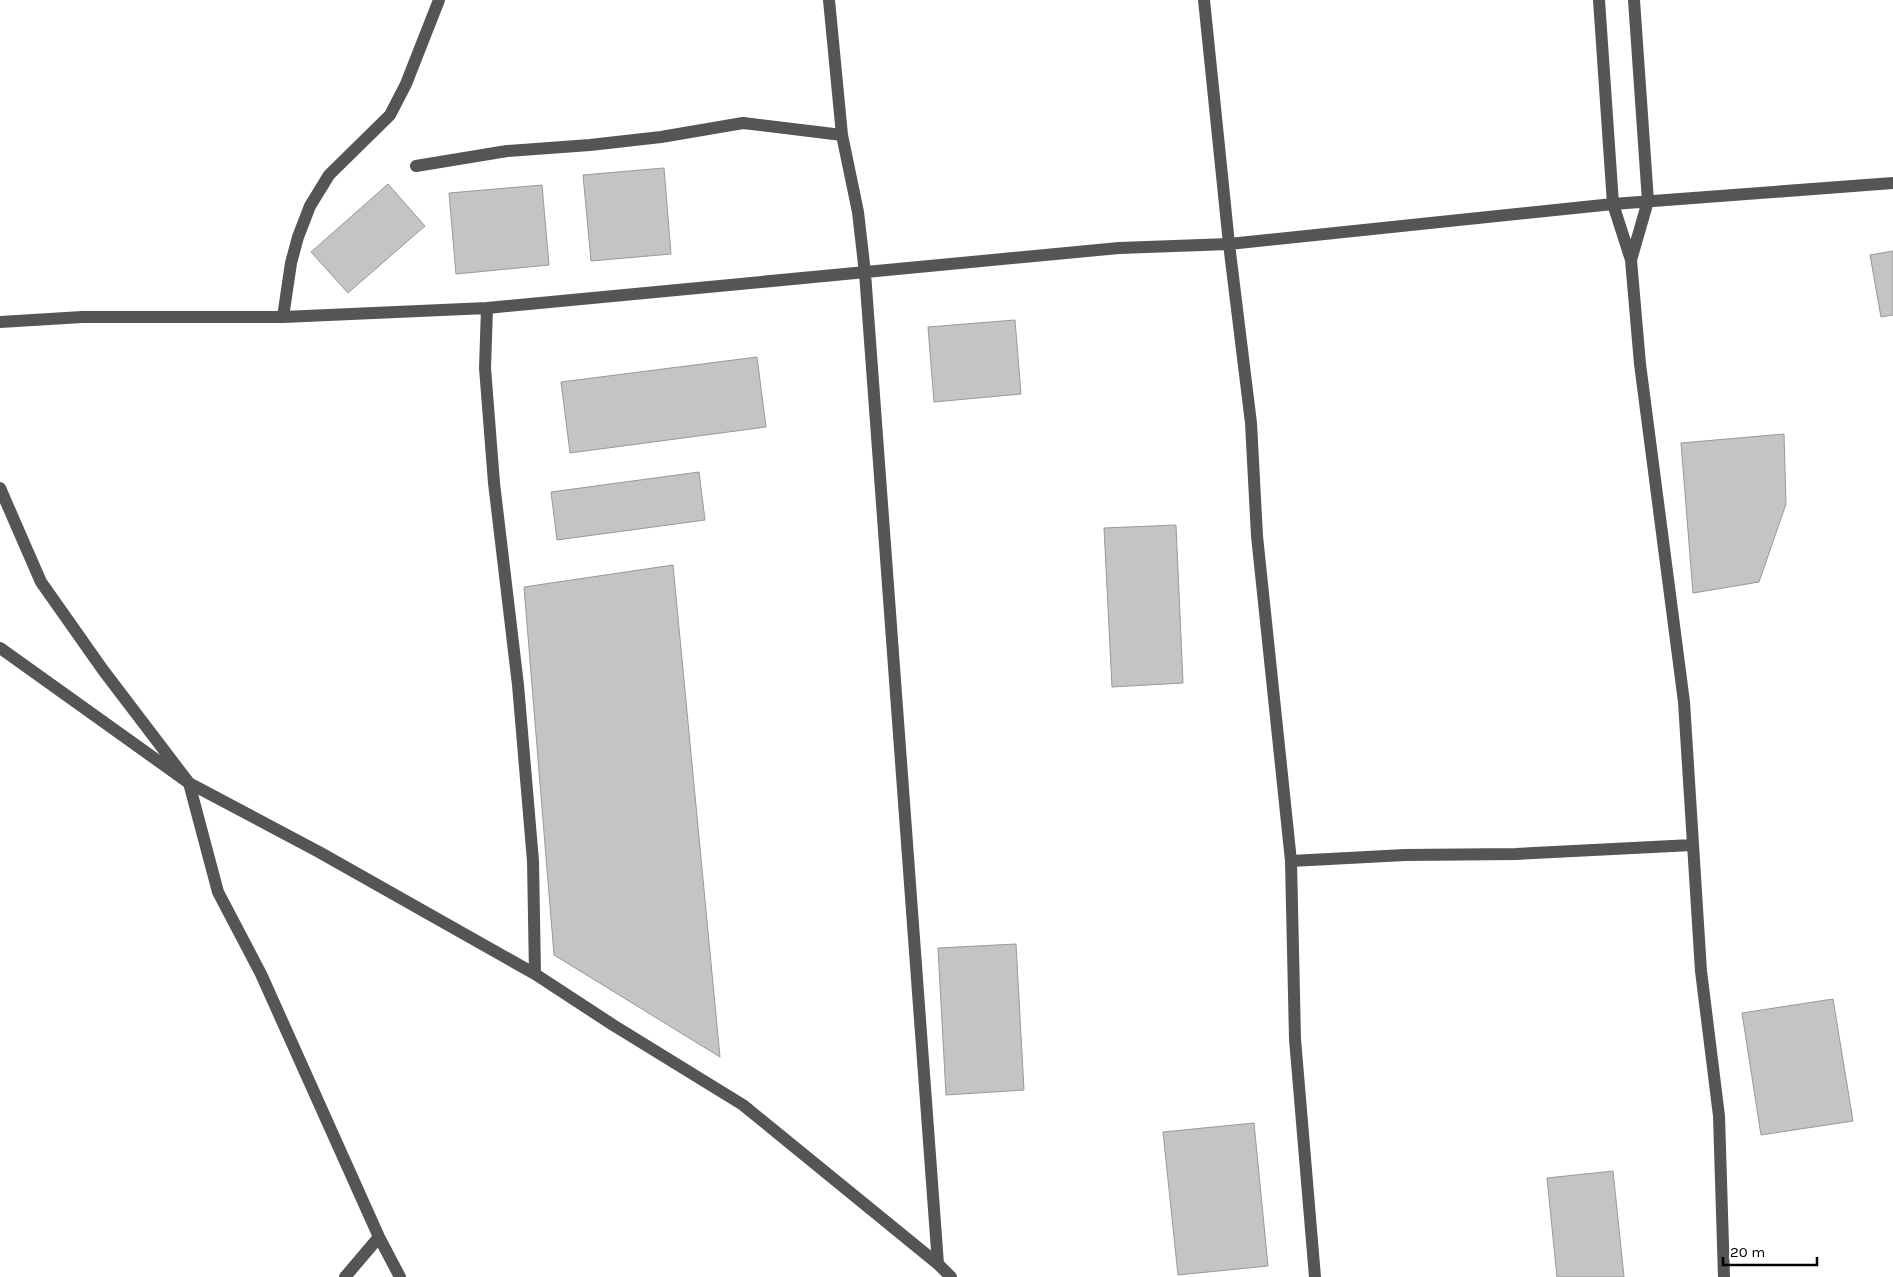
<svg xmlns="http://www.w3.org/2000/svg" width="1893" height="1277" viewBox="0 0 1893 1277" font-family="Karla,sans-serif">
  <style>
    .building { fill: #c4c4c4; stroke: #999 }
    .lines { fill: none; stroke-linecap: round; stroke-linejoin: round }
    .minor { stroke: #555; stroke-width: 12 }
  </style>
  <rect width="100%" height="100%" fill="#fff"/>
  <path class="building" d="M 664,168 L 671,254 L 591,261 L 583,175 Z
    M 388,184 L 425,226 L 348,293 L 311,252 Z
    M 542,185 L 549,265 L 456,274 L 449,193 Z
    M 1893,251 L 1893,315 L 1881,317 L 1870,255 Z
    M 1015,320 L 1021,394 L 934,402 L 928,327 Z
    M 757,357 L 766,427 L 570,453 L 561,382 Z
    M 1784,434 L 1786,504 L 1759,582 L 1693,593 L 1681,443 Z
    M 699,472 L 705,520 L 557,540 L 551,492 Z
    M 1176,525 L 1183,683 L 1112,687 L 1104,528 Z
    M 673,565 L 720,1057 L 554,955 L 524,587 Z
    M 1016,944 L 1024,1090 L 946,1095 L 938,948 Z
    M 1833,999 L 1853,1121 L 1761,1135 L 1742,1013 Z
    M 1254,1123 L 1268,1266 L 1178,1275 L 1163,1132 Z
    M 1613,1171 L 1624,1277 L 1557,1277 L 1547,1178 Z"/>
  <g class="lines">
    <path class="minor" d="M 829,0 L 842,135 L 858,212 L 865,273 L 938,1264
      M 1204,0 L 1229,244 L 1251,423 L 1257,536 L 1291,861 L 1295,1039 L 1315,1277
      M 1599,0 L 1613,204 L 1631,260 L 1640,364 L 1684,702 L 1701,971 L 1719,1116 L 1724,1277
      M 416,166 L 507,151 L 590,145 L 661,137 L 743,123 L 842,135
      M 1631,260 L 1648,201 L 1634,0
      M 283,317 L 291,263 L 298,237 L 310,206 L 329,175 L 390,115 L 406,84 L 439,0
      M 0,322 L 82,317 L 283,317 L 487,308
      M 0,488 L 41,582 L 103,670 L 189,783 L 218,892 L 261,974 L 379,1237 L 400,1277
      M 0,648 L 189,783 L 319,852 L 535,974 L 613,1025 L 743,1105 L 938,1264 L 951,1277
      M 1291,861 L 1405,855 L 1516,854 L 1692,845
      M 535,974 L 533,861 L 518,685 L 494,483 L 485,368 L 487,308 L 1119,248 L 1229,244 L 1613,204 L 1893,183
      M 345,1277 L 379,1237"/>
  </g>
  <path d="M1723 1257v8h94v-8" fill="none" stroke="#000000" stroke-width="2.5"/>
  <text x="1730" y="1257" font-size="15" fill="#000000" stroke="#ffffff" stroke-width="4" paint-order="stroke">20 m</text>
</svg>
